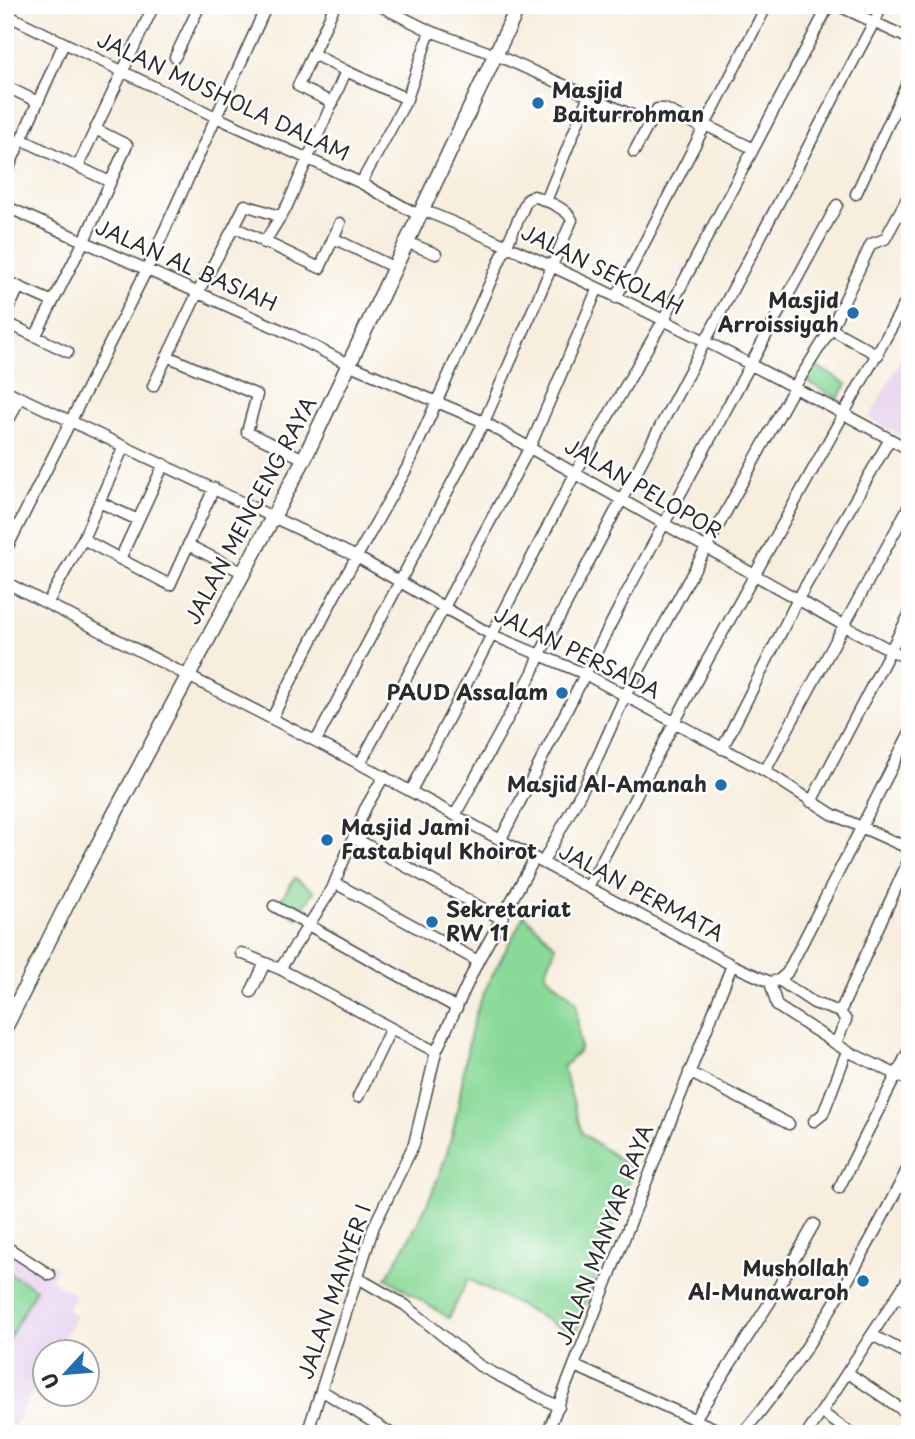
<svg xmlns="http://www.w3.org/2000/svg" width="915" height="1439" viewBox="0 0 915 1439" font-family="'Playpen Sans',sans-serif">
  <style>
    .built { fill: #e7d2ef }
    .grass { fill: #89d998; stroke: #5a8262; stroke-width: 2 }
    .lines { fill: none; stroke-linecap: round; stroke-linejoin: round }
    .minor-casing { stroke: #4a4846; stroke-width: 13 }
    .tertiary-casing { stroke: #4a4846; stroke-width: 17 }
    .minor { stroke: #fff; stroke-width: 10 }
    .tertiary { stroke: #fff; stroke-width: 14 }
    .poi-dot { fill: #1f6fb2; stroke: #fff; stroke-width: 2.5 }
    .labels { text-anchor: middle; stroke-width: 5; stroke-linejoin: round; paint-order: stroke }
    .poi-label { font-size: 21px; font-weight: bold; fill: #2b2b2b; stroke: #fff; text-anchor: end }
    .street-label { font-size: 21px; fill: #2b2b2b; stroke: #fff }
  </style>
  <rect width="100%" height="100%" fill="#fff"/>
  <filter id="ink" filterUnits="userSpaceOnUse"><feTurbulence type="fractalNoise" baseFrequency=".0143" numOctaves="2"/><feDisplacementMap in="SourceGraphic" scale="14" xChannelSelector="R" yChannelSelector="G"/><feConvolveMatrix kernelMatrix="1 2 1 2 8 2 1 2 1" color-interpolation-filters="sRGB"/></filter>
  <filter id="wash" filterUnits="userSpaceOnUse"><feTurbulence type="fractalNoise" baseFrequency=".00686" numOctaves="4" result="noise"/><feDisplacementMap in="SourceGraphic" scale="28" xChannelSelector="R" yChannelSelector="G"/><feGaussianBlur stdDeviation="1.57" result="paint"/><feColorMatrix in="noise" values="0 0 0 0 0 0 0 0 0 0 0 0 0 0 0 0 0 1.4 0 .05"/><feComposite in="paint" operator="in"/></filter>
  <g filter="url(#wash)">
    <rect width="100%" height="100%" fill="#f7eede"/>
    <path class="built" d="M 910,341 L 910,440 L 869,418 Z
      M 5,1239 L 57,1268 L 51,1280 L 76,1295 L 67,1310 L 76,1316 L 56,1351 L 46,1352 L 45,1370 L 10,1434 L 5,1434 Z"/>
    <path class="grass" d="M 813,364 L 847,384 L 838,399 L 805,380 Z
      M 295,878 L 314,891 L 297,918 L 277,905 Z
      M 524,915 L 556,946 L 545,974 L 576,1001 L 580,1050 L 563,1067 L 582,1133 L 633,1169 L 575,1335 L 468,1279 L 449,1318 L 386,1278 C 417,1229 445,1175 456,1117 C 463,1083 465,1050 475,1016 C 485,984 509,946 524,915 Z
      M 5,1271 L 36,1289 L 5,1346 Z"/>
  </g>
  <g filter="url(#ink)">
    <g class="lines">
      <g class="minor-casing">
        <path id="minor" d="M 378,5 L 430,31 L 496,55 L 634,116
          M 837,5 L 910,39
          M 5,14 L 216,117 L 361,183 L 420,216
          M 313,54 L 346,71
          M 175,57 L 200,5
          M 5,86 L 38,102
          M 333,103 L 298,86 L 335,5
          M 705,125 L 752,148
          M 21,139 L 110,182
          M 634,152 L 657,109 L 665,109 L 703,128
          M 78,166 L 154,5
          M 5,176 L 64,43
          M 361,183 L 407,99 L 430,31
          M 856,194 L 910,77
          M 546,201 L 589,95
          M 5,206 L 290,334 L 350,365 L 484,422 L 852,630 L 910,660
          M 423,210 C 591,279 751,363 910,450
          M 234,227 L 245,205 L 279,216
          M 333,238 L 395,268
          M 264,243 L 287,206 L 346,71 L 407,99
          M 409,243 L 436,254
          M 5,280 L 19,287
          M 616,298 L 767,5
          M 5,317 L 19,287 L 53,302
          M 5,322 L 68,352
          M 36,335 L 84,241 L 127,145 L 95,129
          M 878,355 L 831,329 L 871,244 L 885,239 L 910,193
          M 167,356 L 257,395 L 247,432 L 304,459
          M 153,386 L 198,292 L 234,227 L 320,268 L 340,223
          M 5,390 L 357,557 L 490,634 L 585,674 L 765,771 L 832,814 L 910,849
          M 11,416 L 20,397
          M 99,502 L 138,520
          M 83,539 L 120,559 L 164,464
          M 188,545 L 244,573
          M 5,552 L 147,269 L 267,5
          M 120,559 L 170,585 L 214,488
          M 5,582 L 360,764 L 732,965 L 770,982 L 777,1006 L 847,1051 L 910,1081
          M 48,602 L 83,539 L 124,446
          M 272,718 L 335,595 L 407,468 L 527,200 L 534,196 C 546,201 567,208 572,220 L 484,422 L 316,741
          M 722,749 L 798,599 L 890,439
          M 360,764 L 530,447 L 597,290
          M 765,771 L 910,504
          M 411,791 L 576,472 L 664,319 L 829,5
          M 811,802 L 910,613
          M 455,815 L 533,672 L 540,654 L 883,5
          M 354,838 L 502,919
          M 501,839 L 626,594 L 837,205
          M 543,862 L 585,785 L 625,696 L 795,386 L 831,329
          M 335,883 L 478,961
          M 588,887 L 708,659 L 910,294
          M 274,906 L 457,1008
          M 241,953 L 280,969 L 436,1052
          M 280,969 L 332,889 L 365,809 L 384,776
          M 779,980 L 814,1003 L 840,1012 L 910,857
          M 770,982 L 779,980 L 787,973 L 910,732
          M 251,992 L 265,963
          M 910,992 L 907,1000 L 910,1004
          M 836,1043 L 846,1020 L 840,1012
          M 689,1072 L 789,1124
          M 358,1097 L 391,1028
          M 814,1121 L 823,1114 L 847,1051
          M 839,1188 L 910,1048
          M 5,1246 L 50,1275
          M 358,1278 L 405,1305 L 480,1366 L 559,1407
          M 897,1297 L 910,1303
          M 872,1335 L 910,1355
          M 575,1366 L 727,1434
          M 848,1373 L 910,1415
          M 321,1390 L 392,1434
          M 821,1412 L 852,1434
          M 695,1419 L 770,1302 L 814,1224
          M 307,1434 L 374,1226 L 414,1144 L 436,1052 L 478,961 L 535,858
          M 547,1434 L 732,965
          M 742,1434 C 811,1352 862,1259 910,1164
          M 807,1434 L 910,1276"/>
      </g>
      <g class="tertiary-casing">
        <path id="tertiary" d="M 5,1028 L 75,888 L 304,459 L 519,5"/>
      </g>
      <use href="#minor" class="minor"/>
      <use href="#tertiary" class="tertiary"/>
    </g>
  </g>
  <g class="poi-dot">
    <circle cx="538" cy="103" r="7"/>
    <circle cx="853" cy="313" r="7"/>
    <circle cx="562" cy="693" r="7"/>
    <circle cx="721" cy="785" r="7"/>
    <circle cx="327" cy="840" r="7"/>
    <circle cx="432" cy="922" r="7"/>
    <circle cx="863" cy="1281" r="7"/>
  </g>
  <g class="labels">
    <g class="poi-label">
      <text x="552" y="98" text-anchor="start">Masjid<tspan x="552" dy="24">Baiturrohman</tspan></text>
      <text x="839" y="308">Masjid<tspan x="839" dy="24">Arroissiyah</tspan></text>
      <text x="548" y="700">PAUD Assalam</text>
      <text x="707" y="792">Masjid Al-Amanah</text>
      <text x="341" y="835" text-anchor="start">Masjid Jami<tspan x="341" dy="24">Fastabiqul Khoirot</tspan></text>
      <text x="446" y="917" text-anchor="start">Sekretariat<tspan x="446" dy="24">RW 11</tspan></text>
      <text x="849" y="1276">Mushollah<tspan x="849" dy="24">Al-Munawaroh</tspan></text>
    </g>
    <g class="street-label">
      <text transform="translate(223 97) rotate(25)" y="7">JALAN MUSHOLA DALAM</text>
      <text transform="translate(186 266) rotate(24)" y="7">JALAN AL BASIAH</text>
      <text transform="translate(602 270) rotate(26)" y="7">JALAN SEKOLAH</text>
      <text transform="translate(643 489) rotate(30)" y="7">JALAN PELOPOR</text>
      <text transform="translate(251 511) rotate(-62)" y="7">JALAN MENCENG RAYA</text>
      <text transform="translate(577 653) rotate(26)" y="7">JALAN PERSADA</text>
      <text transform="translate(641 893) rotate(28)" y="7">JALAN PERMATA</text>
      <text transform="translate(605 1235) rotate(-69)" y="7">JALAN MANYAR RAYA</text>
      <text transform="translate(335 1292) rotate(-71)" y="7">JALAN MANYER I</text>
    </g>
  </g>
  <rect width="915" height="1439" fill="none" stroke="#fff" stroke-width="28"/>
  <g transform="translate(66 1373) rotate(244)"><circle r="33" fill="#ffffff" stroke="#aaaaaa" stroke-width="2"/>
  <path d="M0-5L12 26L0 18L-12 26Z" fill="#1f6fb2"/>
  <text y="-10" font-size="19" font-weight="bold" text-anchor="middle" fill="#2b2b2b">U</text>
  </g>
</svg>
